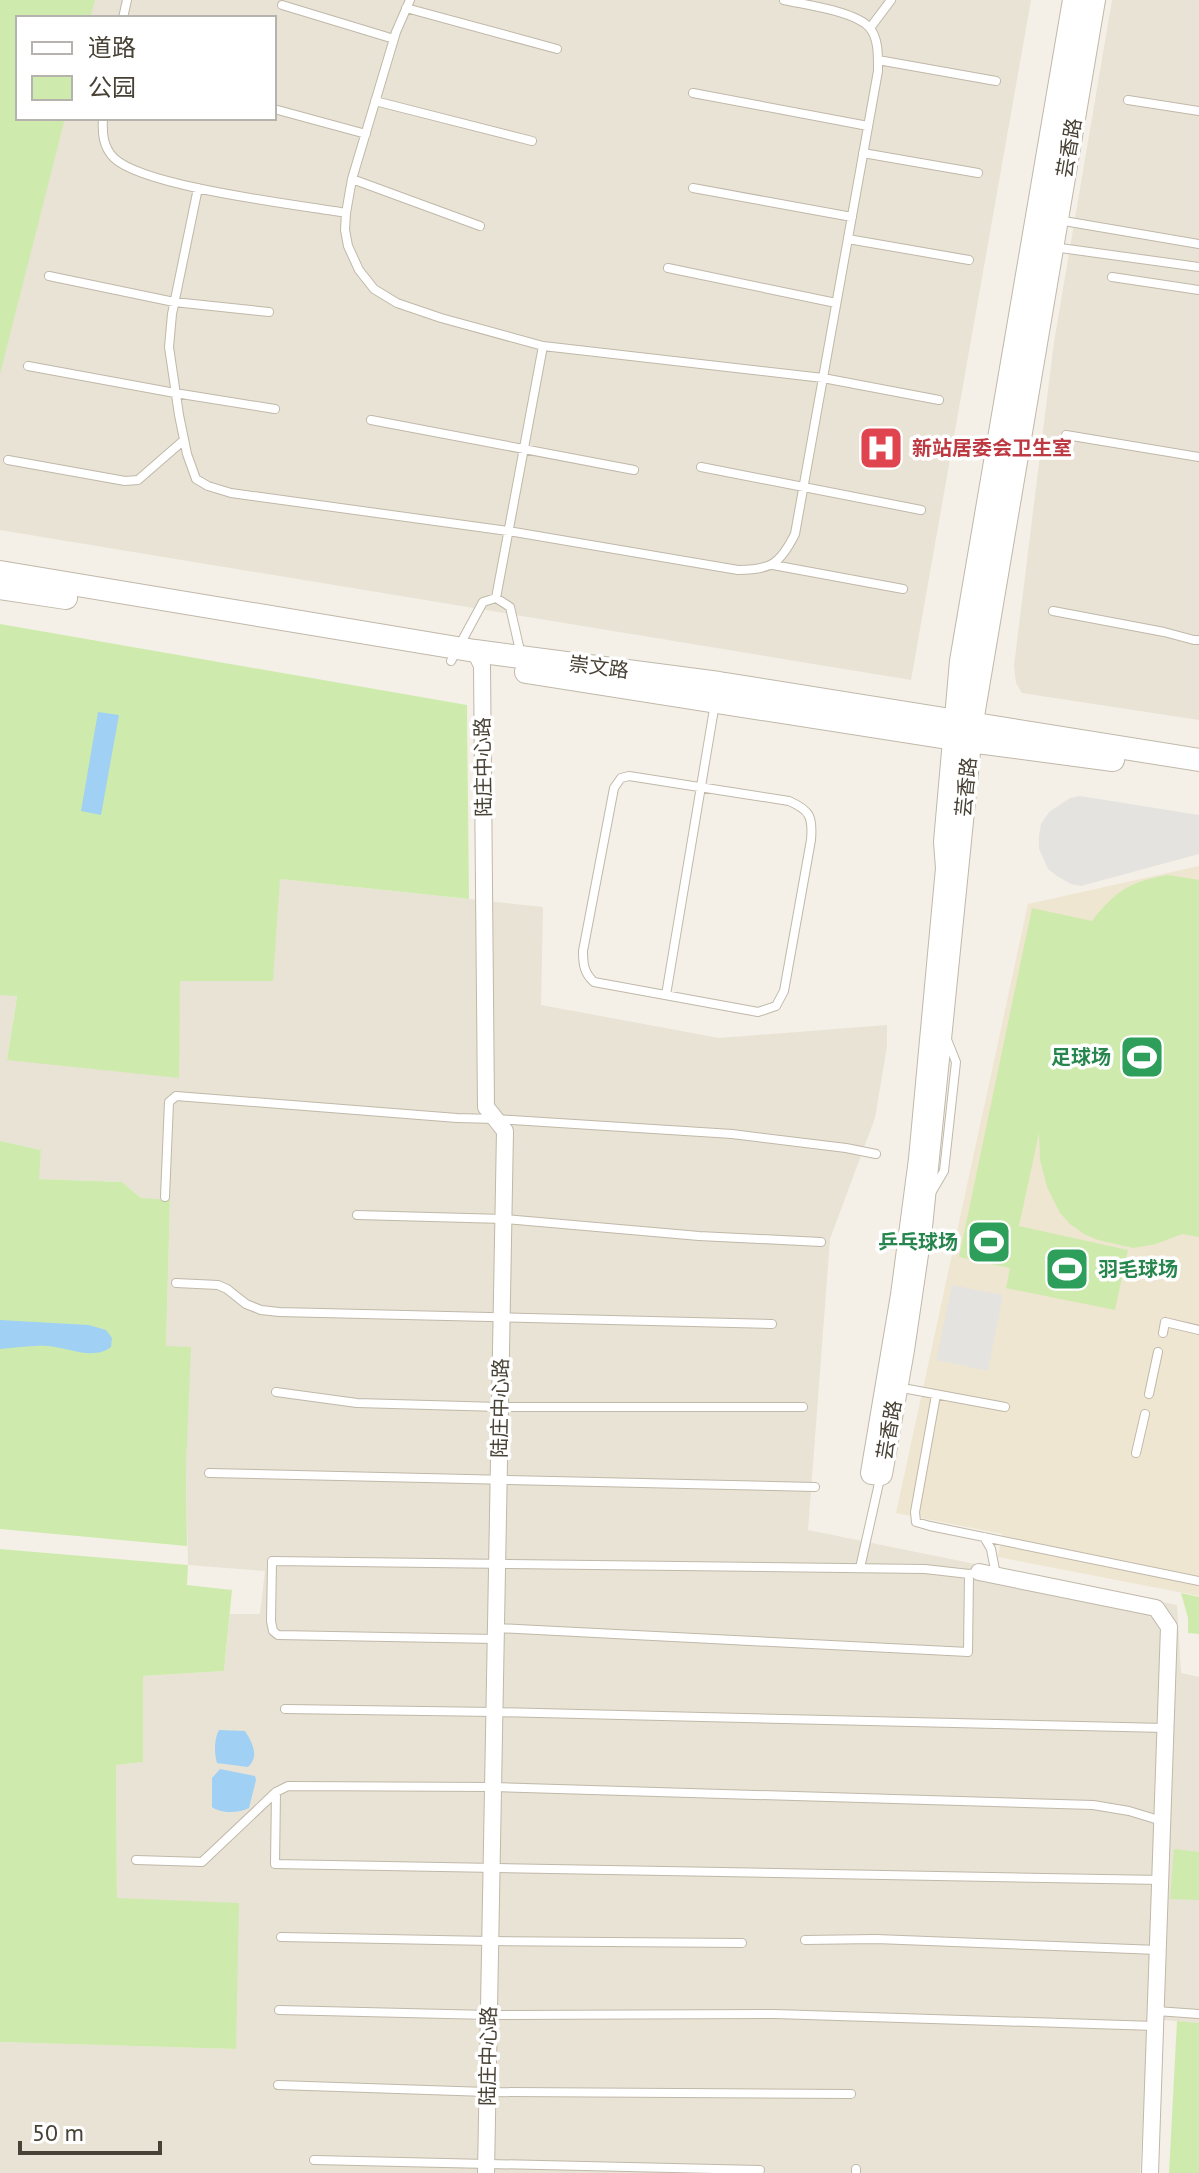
<svg xmlns="http://www.w3.org/2000/svg" width="1199" height="2173" viewBox="0 0 1199 2173" font-family="'PT Sans','Noto Sans SC',sans-serif">
  <style>
    .residential { fill: #e8e3d4 }
    .education { fill: #eee6d0 }
    .green { fill: #ceebad }
    .parking { fill: #e5e3df }
    .water { fill: #a0d0f4 }
    .lines { fill: none; stroke-linecap: round; stroke-linejoin: round }
    .service-casing { stroke: #c0b8a9; stroke-width: 10 }
    .minor-casing { stroke: #c0b8a9; stroke-width: 18 }
    .tertiary-casing { stroke: #c0b8a9; stroke-width: 24 }
    .service { stroke: #fff; stroke-width: 8 }
    .minor { stroke: #fff; stroke-width: 16 }
    .tertiary { stroke: #fff; stroke-width: 22 }
    .labels { text-anchor: middle; stroke-width: 7; stroke-linejoin: round; paint-order: stroke }
    .street-label { font-size: 20px; fill: #484135; stroke: #fff }
    .health-label { font-size: 20px; font-weight: bold; fill: #be3a42; stroke: #fff; text-anchor: start }
    .leisure-label { font-size: 20px; font-weight: bold; fill: #27864d; stroke: #fff; text-anchor: end }
  </style>
  <rect width="100%" height="100%" fill="#f4f0e7"/>
  <path class="residential" d="M 94,0 L 1031,0 L 911,680 L 0,530 L 0,372 L 64,118 L 274,118 L 274,18 L 89,18 Z
    M 1112,0 L 1199,0 L 1199,720 L 1022,693 L 1016,683 L 1014,666 L 1054,342 Z
    M 280,879 L 543,907 L 541,1005 L 719,1038 L 887,1025 L 887,1046 L 875,1118 L 830,1239 L 808,1530 L 1177,1605 L 1181,1673 L 1199,1677 L 1199,2023 L 1149,2019 L 1140,2173 L 0,2173 L 0,2042 L 236,2049 L 117,1898 L 116,1765 L 143,1762 L 143,1676 L 224,1671 L 230,1614 L 260,1614 L 265,1571 L 188,1565 L 186,1467 L 190,1347 L 166,1347 L 170,1201 L 141,1198 L 122,1182 L 38,1179 L 41,1150 L 0,1141 L 0,995 L 17,995 L 7,1060 L 180,980 Z"/>
  <path class="education" d="M 1199,866 L 1199,1596 L 998,1557 L 1002,1534 L 896,1513 L 1028,904 Z"/>
  <path class="green" d="M 0,0 L 95,0 L 90,18 L 18,18 L 18,118 L 65,118 L 0,374 Z
    M 0,624 L 467,705 L 469,899 L 280,879 L 273,981 L 180,981 L 179,1078 L 7,1060 L 17,996 L 0,995 Z
    M 1168,875 L 1199,880 L 1199,1237 L 1182,1234 L 1156,1244 L 1133,1248 L 1098,1240 L 1084,1234 L 1070,1224 L 1060,1213 L 1047,1187 L 1040,1160 L 1039,1133 L 1019,1226 L 1128,1250 L 1115,1310 L 1006,1288 L 1010,1268 L 959,1257 L 1032,908 L 1092,921 C 1115,891 1131,881 1168,875 Z
    M 0,1141 L 41,1150 L 39,1179 L 122,1182 L 141,1198 L 170,1200 L 166,1346 L 191,1347 L 186,1467 L 187,1546 L 0,1529 Z
    M 0,1549 L 188,1565 L 187,1585 L 232,1590 L 224,1671 L 143,1676 L 143,1762 L 116,1765 L 117,1898 L 239,1903 L 236,2049 L 0,2042 Z
    M 1181,1593 L 1199,1597 L 1199,1634 L 1188,1633 L 1188,1618 Z
    M 1174,1849 L 1199,1852 L 1199,1900 L 1170,1899 Z
    M 1177,2021 L 1199,2023 L 1199,2173 L 1169,2173 Z"/>
  <path class="parking" d="M 1080,796 L 1199,815 L 1199,854 L 1081,886 L 1071,884 L 1057,876 L 1048,869 L 1039,849 L 1039,836 L 1041,824 L 1049,812 L 1070,798 Z
    M 952,1285 L 1003,1295 L 988,1371 L 936,1360 Z"/>
  <path class="water" d="M 98,712 L 119,715 L 101,815 L 81,811 Z
    M 0,1320 L 89,1325 L 106,1330 L 112,1338 L 111,1347 C 93,1361 67,1347 47,1346 C 31,1345 16,1348 0,1349 Z
    M 219,1730 L 245,1731 C 252,1742 260,1756 248,1767 L 217,1763 C 214,1753 214,1739 219,1730 Z
    M 220,1769 L 255,1776 L 256,1780 L 249,1808 C 239,1813 221,1814 212,1807 L 212,1778 Z"/>
  <g class="lines">
    <g class="service-casing">
      <path id="service" d="M 410,0 L 396,32 L 352,179 L 346,213 L 345,230 L 348,246 L 359,270 L 374,289 L 397,303 L 441,318 L 543,346 L 823,378 L 939,400
        M 282,5 L 394,39
        M 406,8 L 557,49
        M 123,18 L 127,0
        M 870,28 L 891,0
        M 878,60 L 996,81
        M 693,93 L 868,126
        M 1128,100 L 1199,111
        M 375,101 L 532,141
        M 274,109 L 366,134
        M 103,118 C 102,133 103,147 114,158 C 144,187 299,205 346,213
        M 863,153 L 978,173
        M 352,179 L 480,226
        M 198,188 L 172,314 L 169,347 L 179,415 L 187,454 L 196,479 L 208,486 L 231,493 L 508,531 L 738,570 C 771,570 780,564 795,534 L 878,71 C 878,57 879,38 869,27 C 854,11 806,5 784,0
        M 693,188 L 852,217
        M 1058,220 L 1199,244
        M 848,239 L 969,260
        M 1053,247 L 1199,267
        M 668,268 L 836,303
        M 49,276 L 174,302 L 269,312
        M 1112,277 L 1199,290
        M 28,366 L 175,393 L 275,409
        M 371,420 L 634,470
        M 1066,435 L 1199,457
        M 8,460 L 125,481 L 138,480 L 184,440
        M 701,467 L 921,510
        M 773,565 L 903,589
        M 496,598 L 543,346
        M 1053,611 L 1164,632 L 1194,640 L 1199,640
        M 451,661 L 483,602 L 496,598 L 510,607 L 521,655
        M 629,776 L 789,801 C 810,810 813,817 811,840 L 784,991 L 776,1006 L 758,1012 L 594,982 C 584,973 583,964 583,951 L 614,788 L 621,778 Z
        M 666,995 L 715,703
        M 931,1193 L 944,1171 L 956,1062 L 946,1037
        M 165,1197 L 169,1102 L 176,1096 L 457,1118 L 496,1119 L 732,1134 L 846,1148 L 876,1154
        M 357,1215 L 504,1219 L 699,1236 L 821,1242
        M 176,1283 L 218,1285 L 227,1289 L 246,1304 L 261,1310 L 279,1312 L 772,1324
        M 1163,1333 L 1165,1322 L 1199,1330
        M 897,1387 L 1005,1407
        M 276,1392 L 357,1403 L 500,1407 L 803,1407
        M 1149,1394 L 1158,1352
        M 936,1395 L 915,1512 L 916,1522 L 930,1526 L 1199,1581
        M 1136,1453 L 1145,1414
        M 209,1473 L 815,1487
        M 984,1537 L 991,1549 L 996,1575
        M 860,1568 L 881,1474
        M 496,1628 L 968,1652 L 969,1574 L 975,1573
        M 496,1639 L 278,1635 L 273,1631 L 271,1621 L 272,1561 L 925,1569 L 969,1574
        M 285,1709 L 494,1712 L 1165,1728
        M 276,1792 L 275,1864 L 1161,1880
        M 136,1860 L 202,1862 L 276,1792 L 288,1786 L 493,1787 L 1093,1805 L 1129,1811 L 1162,1821
        M 281,1937 L 490,1941 L 742,1943
        M 805,1940 L 876,1939 L 1158,1950
        M 279,2010 L 489,2015 L 775,2014 L 1155,2026
        M 1156,2011 L 1199,2014
        M 278,2085 L 487,2092 L 851,2094
        M 314,2160 L 760,2170
        M 856,2169 L 856,2173"/>
    </g>
    <g class="minor-casing">
      <path id="minor" d="M 475,651 L 482,666 L 486,1107 L 505,1131 L 486,2173
        M 979,1572 L 1156,1608 L 1169,1627 L 1150,2173"/>
    </g>
    <g class="tertiary-casing">
      <path id="tertiary" d="M 1074,0 L 961,661 L 945,842 L 947,868 L 920,1159 L 902,1295 L 872,1473 L 881,1474 L 903,1350 L 921,1227 L 972,722 L 1094,0
        M 0,572 L 475,651 L 719,683 L 1199,760
        M 0,588 L 66,598
        M 526,672 L 954,739 L 1113,760"/>
    </g>
    <use href="#service" class="service"/>
    <use href="#minor" class="minor"/>
    <use href="#tertiary" class="tertiary"/>
  </g>
  <defs>
    <g id="hospital-square" transform="scale(2.3)"><rect x="-9" y="-9" width="18" height="18" rx="4" fill="#e0444e" stroke="#fff"/><path d="M-5-5h3v3.5h4V-5h3V5h-3V1.5h-4V5h-3Z" fill="#fff"/></g>
    <g id="stadium-square" transform="scale(2.3)"><rect x="-9" y="-9" width="18" height="18" rx="4" fill="#2e9e5b" stroke="#fff"/><path d="M0-5a6.5 5 0 1 0 0 10a6.5 5 0 1 0 0-10ZM-3.5-1.8h7v3.6h-7Z" fill="#fff"/></g>
  </defs>
  <g fill-rule="evenodd">
    <use href="#hospital-square" x="881" y="448"/>
    <use href="#stadium-square" x="1142" y="1057"/>
    <use href="#stadium-square" x="989" y="1242"/>
    <use href="#stadium-square" x="1067" y="1269"/>
  </g>
  <g class="labels">
    <g class="street-label">
      <text transform="translate(1069 148) rotate(-80)" y="7">芸香路</text>
      <text transform="translate(599 667) rotate(7)" y="7">崇文路</text>
      <text transform="translate(483 767) rotate(-91)" y="7">陆庄中心路</text>
      <text transform="translate(966 787) rotate(-84)" y="7">芸香路</text>
      <text transform="translate(500 1408) rotate(-89)" y="7">陆庄中心路</text>
      <text transform="translate(889 1430) rotate(-80)" y="7">芸香路</text>
      <text transform="translate(488 2056) rotate(-89)" y="7">陆庄中心路</text>
    </g>
    <g class="health-label">
      <text x="912" y="455">新站居委会卫生室</text>
    </g>
    <g class="leisure-label">
      <text x="1111" y="1064">足球场</text>
      <text x="958" y="1249">乒乓球场</text>
      <text x="1098" y="1276" text-anchor="start">羽毛球场</text>
    </g>
  </g>
  <rect x="16" y="16" width="260" height="104" fill="#ffffff" stroke="#b6b3ae" stroke-width="2"/>
  <rect x="32" y="42" width="40" height="12" fill="#ffffff" stroke="#b6b3ae" stroke-width="2"/>
  <text x="88" y="56" font-size="24" fill="#484135">道路</text>
  <rect x="32" y="76" width="40" height="24" fill="#ceebad" stroke="#b6b3ae" stroke-width="2"/>
  <text x="88" y="96" font-size="24" fill="#484135">公园</text>
  <path d="M20 2141v12h140v-12" fill="none" stroke="#484135" stroke-width="4"/>
  <text x="32" y="2141" font-size="24" fill="#484135" stroke="#ffffff" stroke-width="6" paint-order="stroke">50 m</text>
</svg>
